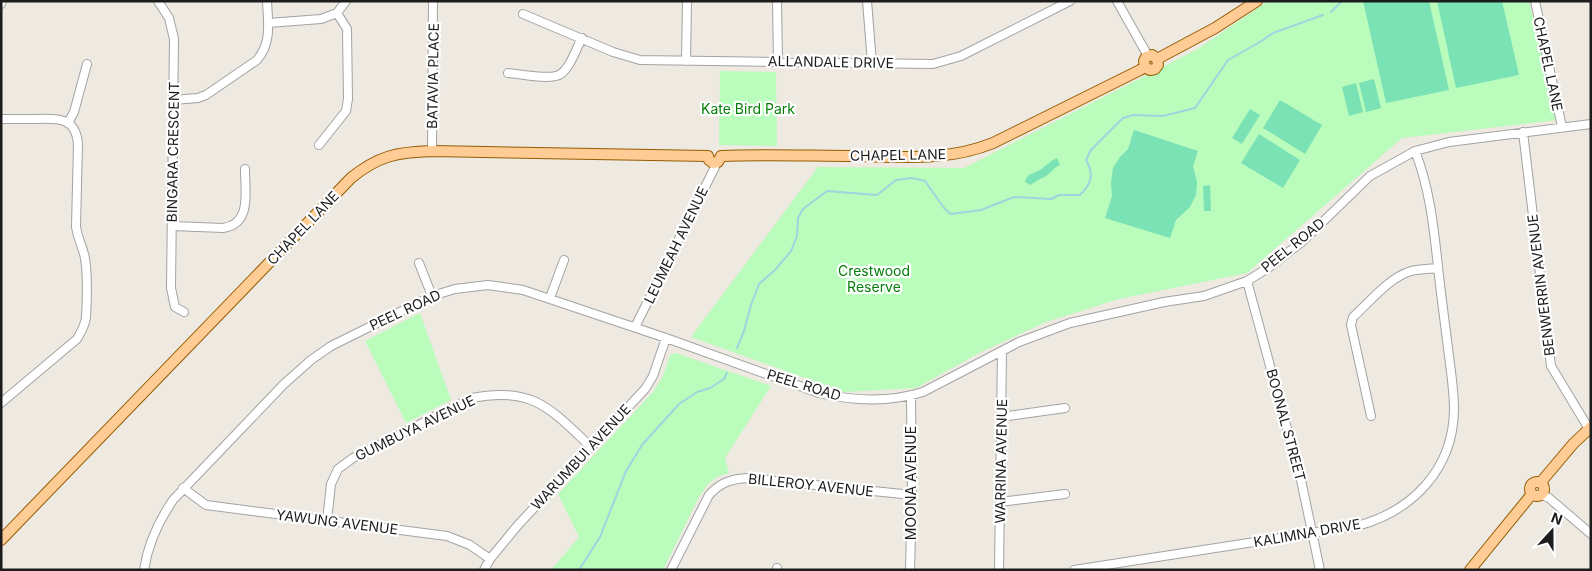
<svg xmlns="http://www.w3.org/2000/svg" width="1592" height="571" viewBox="0 0 1592 571" font-family="Inter,sans-serif">
  <style>
    .park { fill: #bafcbc }
    .pitch { fill: #7ae2b5 }
    .lines { fill: none; stroke-linecap: round; stroke-linejoin: round }
    .stream { stroke: #9fd4df; stroke-width: 2 }
    .minor-casing { stroke: #a3a3a3; stroke-width: 10 }
    .major-casing { stroke: #945c00; stroke-width: 12 }
    .minor { stroke: #fff; stroke-width: 8 }
    .major { stroke: #ffcc95; stroke-width: 10 }
    .labels { text-anchor: middle; stroke-width: 4.5; stroke-linejoin: round; paint-order: stroke }
    .street-label { font-size: 14px; fill: #1c1c1c; stroke: #fff }
    .park-label { font-size: 14px; fill: #067f09; stroke: #fff }
  </style>
  <rect width="100%" height="100%" fill="#eee9e1"/>
  <path class="park" d="M 1268,1 L 1529,1 L 1558,120 L 1402,138 L 1247,273 L 1119,299 L 1046,322 L 981,352 L 916,388 L 844,392 L 691,337 L 818,167 L 964,168 L 1196,50 Z
    M 720,71 L 776,72 L 777,146 L 719,145 Z
    M 420,313 L 451,400 L 406,423 L 365,341 Z
    M 676,353 L 771,386 L 725,458 L 729,473 L 717,477 L 708,484 L 699,497 L 663,570 L 551,570 L 579,537 L 558,494 L 653,392 L 663,376 L 670,355 Z"/>
  <path class="pitch" d="M 1363,1 L 1429,1 L 1449,90 L 1386,103 Z
    M 1437,1 L 1502,1 L 1519,75 L 1456,88 Z
    M 1374,79 L 1381,108 L 1366,112 L 1359,83 Z
    M 1356,83 L 1363,112 L 1349,116 L 1342,87 Z
    M 1280,100 L 1322,125 L 1305,154 L 1263,128 Z
    M 1250,109 L 1260,115 L 1242,144 L 1232,138 Z
    M 1134,130 L 1198,151 L 1193,166 L 1197,182 L 1196,195 L 1190,207 L 1176,220 L 1170,238 L 1105,218 L 1112,196 L 1111,182 L 1113,168 L 1120,157 L 1128,149 Z
    M 1259,134 L 1300,160 L 1283,188 L 1241,163 Z
    M 1057,158 L 1060,165 C 1053,168 1052,172 1046,176 C 1041,179 1036,180 1031,185 L 1025,182 C 1027,173 1033,174 1040,170 C 1046,166 1050,161 1057,158 Z
    M 1210,185 L 1211,211 L 1204,211 L 1203,186 Z"/>
  <g class="lines">
    <path class="stream" d="M 1331,12 L 1342,1
      M 737,348 L 744,331 L 751,305 L 759,284 L 775,270 L 791,251 L 797,236 L 798,218 L 803,209 L 827,191 L 877,195 L 896,180 L 912,178 L 925,181 L 944,208 L 951,214 L 981,210 L 1014,197 L 1051,199 L 1059,195 L 1080,195 C 1092,183 1094,174 1086,160 L 1091,150 L 1123,118 L 1133,115 L 1163,116 L 1195,108 L 1228,60 L 1260,42 L 1273,33 L 1323,15
      M 579,570 L 600,537 L 626,471 L 642,445 L 679,404 L 697,392 L 710,388 L 724,379 L 727,373"/>
    <g class="minor-casing">
      <path id="minor" d="M 158,1 L 169,18 L 174,39 L 171,288 L 175,307 L 184,312
        M 777,1 L 778,62
        M 867,1 L 872,63
        M 1117,1 L 1148,56
        M 1535,1 L 1562,127
        M 1,4 L 2,1
        M 523,14 L 613,52 L 640,60 L 933,64 L 961,56 L 1070,1
        M 268,23 L 321,19 L 337,13 L 346,1
        M 686,61 L 687,1
        M 508,73 C 520,74 549,80 559,75 C 570,69 576,49 582,38
        M 173,100 L 198,98 L 206,95 L 257,60 C 272,42 268,23 267,1
        M 1,119 C 13,119 25,119 37,119 C 59,118 76,118 78,144 L 76,227 C 78,239 81,243 84,254 C 88,268 87,302 86,317 C 85,326 81,332 77,339 L 1,403
        M 68,123 L 74,112 L 87,64
        M 1523,132 L 1551,366 L 1589,429
        M 319,145 L 346,111 L 348,99 L 347,29 L 337,13
        M 432,151 L 433,1
        M 172,226 L 223,228 C 252,224 245,192 245,169
        M 419,263 L 432,296
        M 1247,281 L 1301,480 L 1320,570
        M 550,298 L 564,260
        M 635,327 L 715,167 L 715,163
        M 1371,416 L 1351,325 L 1353,317 C 1370,302 1388,278 1411,271 C 1420,269 1429,269 1438,268
        M 1001,417 L 1065,408
        M 183,488 L 206,505 L 447,536 L 470,545 L 490,559
        M 1542,495 L 1549,498 L 1591,534
        M 1000,502 L 1065,494
        M 327,521 L 331,484 L 338,469 L 353,458 L 472,398 C 532,386 550,408 591,447
        M 777,568 L 777,570
        M 144,570 C 148,543 158,522 173,500 L 284,384 L 311,360 L 331,346 L 432,296 L 455,289 L 488,285 L 523,290 L 666,338 L 819,393 C 854,401 888,403 923,392 L 1019,342 L 1070,323 L 1164,302 L 1204,296 L 1247,281 L 1268,268 L 1303,241 L 1370,176 L 1415,151 L 1449,142 L 1591,124
        M 484,570 L 490,559 L 518,525 L 645,389 L 653,376 L 666,338
        M 671,570 L 709,495 C 720,483 730,479 748,478 L 912,495
        M 910,570 L 912,495 L 911,396
        M 999,570 L 1002,351
        M 1074,570 L 1357,526 C 1413,511 1453,469 1454,410 C 1454,394 1452,379 1450,364 C 1447,340 1444,316 1441,293 C 1435,245 1433,196 1415,151"/>
    </g>
    <g class="major-casing">
      <path id="major" d="M 1157,59 L 1215,28 L 1257,1
        M 1145,67 L 1144,61 L 1146,57 L 1152,55 L 1157,59
        M 1145,67 L 1150,70 L 1155,69 L 1158,65 L 1157,59
        M 708,156 L 709,160 L 713,163 L 718,162 L 721,156
        M 721,156 C 766,154 812,156 858,156 C 904,157 949,161 993,143 L 1140,70 L 1145,67
        M1530 489a7 7 0 1 1 14 0a7 7 0 1 1-14 0Z
        M 1541,482 L 1573,444 L 1591,427
        M 1,540 L 351,178 C 378,156 397,152 432,151 L 708,156
        M 1470,570 L 1532,494"/>
    </g>
    <use href="#minor" class="minor"/>
    <use href="#major" class="major"/>
  </g>
  <g class="labels">
    <g class="street-label">
      <text transform="translate(831 62) rotate(1)" y="5">ALLANDALE DRIVE</text>
      <text transform="translate(1548 64) rotate(78)" y="5">CHAPEL LANE</text>
      <text transform="translate(433 76) rotate(-89)" y="5">BATAVIA PLACE</text>
      <text transform="translate(173 152) rotate(-89)" y="5">BINGARA CRESCENT</text>
      <text transform="translate(898 155) rotate(-1)" y="5">CHAPEL LANE</text>
      <text transform="translate(303 228) rotate(-46)" y="5">CHAPEL LANE</text>
      <text transform="translate(676 245) rotate(-64)" y="5">LEUMEAH AVENUE</text>
      <text transform="translate(1293 245) rotate(-39)" y="5">PEEL ROAD</text>
      <text transform="translate(1541 285) rotate(-97)" y="5">BENWERRIN AVENUE</text>
      <text transform="translate(405 310) rotate(-25)" y="5">PEEL ROAD</text>
      <text transform="translate(804 385) rotate(17)" y="5">PEEL ROAD</text>
      <text transform="translate(1286 425) rotate(75)" y="5">BOONAL STREET</text>
      <text transform="translate(415 428) rotate(-26)" y="5">GUMBUYA AVENUE</text>
      <text transform="translate(581 457) rotate(-47)" y="5">WARUMBUI AVENUE</text>
      <text transform="translate(1001 461) rotate(-89)" y="5">WARRINA AVENUE</text>
      <text transform="translate(911 483) rotate(-90)" y="5">MOONA AVENUE</text>
      <text transform="translate(811 485) rotate(6)" y="5">BILLEROY AVENUE</text>
      <text transform="translate(337 522) rotate(7)" y="5">YAWUNG AVENUE</text>
      <text transform="translate(1307 533) rotate(-10)" y="5">KALIMNA DRIVE</text>
    </g>
    <g class="park-label">
      <text x="748" y="114">Kate Bird Park</text>
      <text x="874" y="276">Crestwood<tspan x="874" dy="16">Reserve</tspan></text>
    </g>
  </g>
  <rect width="1592" height="571" fill="none" stroke="#1c1c1c" stroke-width="5"/>
  <g transform="translate(1552 531) rotate(21)" stroke="#ffffff" stroke-width="4" paint-order="stroke">
  <path d="M0-4L9 19L0 12L-9 19Z" fill="#1c1c1c"/>
  <text y="-8" font-size="14" font-weight="bold" text-anchor="middle" fill="#1c1c1c">N</text>
  </g>
</svg>
